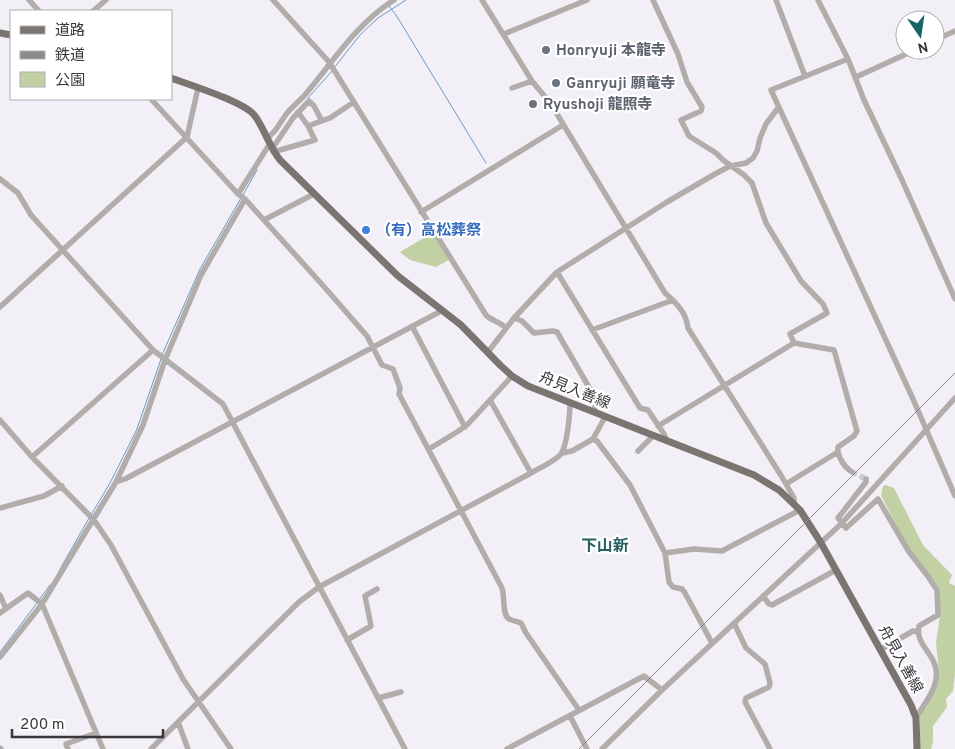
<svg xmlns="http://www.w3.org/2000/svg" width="955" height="749" viewBox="0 0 955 749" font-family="Overpass,'Noto Sans JP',sans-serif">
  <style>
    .green { fill: #c1d1a3 }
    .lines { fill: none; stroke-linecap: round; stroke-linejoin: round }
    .stream { stroke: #679cc2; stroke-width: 1 }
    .minor-tunnel { stroke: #cecad1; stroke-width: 5.5; stroke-dasharray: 5.5 3; stroke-linecap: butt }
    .minor { stroke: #b1adab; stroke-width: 5.5 }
    .major { stroke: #7b7571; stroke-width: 7 }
    .rail { stroke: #8d8a8f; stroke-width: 1 }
    .worship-dot { fill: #6b7280; stroke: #fff; stroke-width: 2 }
    .shop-dot { fill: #3f7fe0; stroke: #fff; stroke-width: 2 }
    .labels { text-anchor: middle; stroke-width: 4.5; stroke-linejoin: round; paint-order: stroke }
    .worship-label { font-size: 15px; font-weight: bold; fill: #5b616d; stroke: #fff; text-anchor: start }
    .shop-label { font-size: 15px; font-weight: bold; fill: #366cbe; stroke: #fff; text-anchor: start }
    .street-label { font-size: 15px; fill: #39373a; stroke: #fff }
    .neighbourhood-label { font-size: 16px; font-weight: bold; fill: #255f60; stroke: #fff }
  </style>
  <rect width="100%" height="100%" fill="#f3eff7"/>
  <path class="green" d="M 432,233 L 449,260 L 436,267 L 410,260 L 400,252 Z
    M 886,485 L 894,488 L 923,545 L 952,575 L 949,583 L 955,586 L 955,674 L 953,691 L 946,699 L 947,707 L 933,726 L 933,742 L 931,749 L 920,749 L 920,714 L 939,673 L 936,642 L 940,616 L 940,596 L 939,588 L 910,550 L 900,533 L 881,495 L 883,486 Z"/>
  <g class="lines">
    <path class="stream" d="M 389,6 L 396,15 L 486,163
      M 334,68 L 360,35 L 378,18 L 406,0
      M 308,98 L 332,71
      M 243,195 L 257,170
      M 162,355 L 200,269 L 241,198
      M 91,515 L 110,483 L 137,429 L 161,359
      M 59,571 L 89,518
      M 39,600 L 50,585
      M 0,652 L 37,603"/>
    <path class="minor-tunnel" d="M 852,472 L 866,479"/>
    <path class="minor" d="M 29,0 L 39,11
      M 273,0 L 329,62 L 486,315 C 492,321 500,322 506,328
      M 482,0 L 532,81 L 551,104 L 665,293 C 677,304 686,312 688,328 L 782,477 L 794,498 L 794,504
      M 653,0 L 678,54 L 687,82 L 702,107 L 701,111 L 681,120 L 689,136 L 716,153 L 723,160 L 744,175 L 752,183 L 766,223 L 801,281 L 823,304 L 827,313 L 790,334 L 794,343 L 834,350 L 857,431 L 854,436 L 838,447 C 837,456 844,467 852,472
      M 776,0 L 805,76
      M 818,0 L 848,59 L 864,100 L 902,180 L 955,299
      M 93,11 L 106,0
      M 504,34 L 587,0
      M 935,40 L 955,31
      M 848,59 L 771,90 L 913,399 L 955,496
      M 856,77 L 915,50
      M 512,88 L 532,81
      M 151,99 L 238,194
      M 298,112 L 308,126
      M 266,138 C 276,134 280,121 288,112 C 293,106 299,101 304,96 C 333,62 356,24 394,0
      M 269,145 L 238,194 L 245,199 L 327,290 L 367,336 L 382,365 L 393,369 L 400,388 L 399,394 L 502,588 C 505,597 502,615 509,619 C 512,621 517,621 521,623 L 526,633 L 579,710
      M 272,149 L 293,118 L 309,101 L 314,106 L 322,121
      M 273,152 L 315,140 L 308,126 L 330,118 L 354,102
      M 0,179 L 18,193 L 31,215 L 153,350 L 223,404 L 405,749
      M 421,212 L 563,125
      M 264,220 L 314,194
      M 557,272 L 640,408 L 648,410 L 664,434 L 667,441
      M 0,307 L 187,137 L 198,88
      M 514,318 L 522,321 L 534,333 L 553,331 L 557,332 L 597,401 L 593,412
      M 412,326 L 465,427
      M 592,330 L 673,300
      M 488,352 L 514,318 L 557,272 L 667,202 L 715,174 L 730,166 L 746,163 L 753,158 L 757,151 L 760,138 L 766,124 L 778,108
      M 490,400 L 531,473
      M 0,420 L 32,457 L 94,520 L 111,545 L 183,679 L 231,749
      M 658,426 L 794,343
      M 593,439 L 605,417
      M 429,449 L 457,432 L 468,424 L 512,376
      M 638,451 L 653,436
      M 562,453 L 572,451 L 593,439 L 597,441 L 630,485 L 665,553 L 669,582 L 673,587 L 682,589 L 685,593 L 712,643
      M 32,457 L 153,350
      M 866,479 L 866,482 L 838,518 L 846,528 L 878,499 L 909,552 L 927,575 L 937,590 L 938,615 L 919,626 C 914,648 943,655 935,684 C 932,695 922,707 916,718
      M 116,482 L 125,479 L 443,310
      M 786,484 L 838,452
      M 0,508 L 44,496 L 62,486
      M 665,553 L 694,549 L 722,551 L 800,510
      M 0,595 L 6,609
      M 763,596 L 769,604 L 772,605 L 836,570
      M 0,613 L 28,593 L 42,604 L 103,749
      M 734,623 L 746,648 L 765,664 L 770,683 L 769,687 L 746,698 L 745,702 L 770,749
      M 347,640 L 371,626 L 365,596 L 377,589
      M 880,650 L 913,631 L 918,632
      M 0,657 L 42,604 L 116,482 L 143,425 L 165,360 L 201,275 L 245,199
      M 378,698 L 401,692
      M 570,716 L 587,749
      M 178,722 L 188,749
      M 0,748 L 1,749
      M 68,749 L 66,744 L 96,733
      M 151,749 L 299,602 L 319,587 L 531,473 C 541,467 554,462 561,454 C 567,446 570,414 570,403
      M 507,749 L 644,676 L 662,690
      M 602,749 L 662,690 L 841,524 L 955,398"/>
    <path class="major" d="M 0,33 L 11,35
      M 171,78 C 190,85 245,102 255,116 C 265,130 269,146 280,160 L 398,276 L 461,325 L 500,365 L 512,376 L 528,386 L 754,475 L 779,490 L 800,510 L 821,543 L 911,705 L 916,718 L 917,749"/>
    <path class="rail" d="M 579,749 L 955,373"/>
  </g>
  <g class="worship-dot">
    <circle cx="546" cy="50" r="5"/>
    <circle cx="556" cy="83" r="5"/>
    <circle cx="533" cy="104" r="5"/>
  </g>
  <circle class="shop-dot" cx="366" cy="230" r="5"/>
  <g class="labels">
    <g class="worship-label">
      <text x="556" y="55">Honryuji 本龍寺</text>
      <text x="566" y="88">Ganryuji 願竜寺</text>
      <text x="543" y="109">Ryushoji 龍照寺</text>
    </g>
    <g class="shop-label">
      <text x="376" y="235">（有）高松葬祭</text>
    </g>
    <g class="street-label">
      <text transform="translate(575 390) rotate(22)" y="5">舟見入善線</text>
      <text transform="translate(901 659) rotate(61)" y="5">舟見入善線</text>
    </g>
    <g class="neighbourhood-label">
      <text x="605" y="551">下山新</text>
    </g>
  </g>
  <rect x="10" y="10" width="162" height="90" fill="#ffffff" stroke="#b0afb0"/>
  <rect x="20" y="26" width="25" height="8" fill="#7b7571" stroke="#b0afb0"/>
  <text x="55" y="35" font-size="15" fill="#39373a">道路</text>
  <rect x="20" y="51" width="25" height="8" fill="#8d8a8f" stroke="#b0afb0"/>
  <text x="55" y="60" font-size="15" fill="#39373a">鉄道</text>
  <rect x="20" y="72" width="25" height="15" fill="#c1d1a3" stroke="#b0afb0"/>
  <text x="55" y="85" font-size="15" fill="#39373a">公園</text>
  <g transform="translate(920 35) rotate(167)"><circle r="24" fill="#ffffff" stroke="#b0afb0"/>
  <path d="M0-4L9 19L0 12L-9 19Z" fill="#156566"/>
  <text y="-8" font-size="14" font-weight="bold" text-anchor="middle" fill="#39373a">N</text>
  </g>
  <path d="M12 729v8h151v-8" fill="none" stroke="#39373a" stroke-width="2.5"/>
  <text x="20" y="729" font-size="15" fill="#39373a" stroke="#ffffff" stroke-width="4" paint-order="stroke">200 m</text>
</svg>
